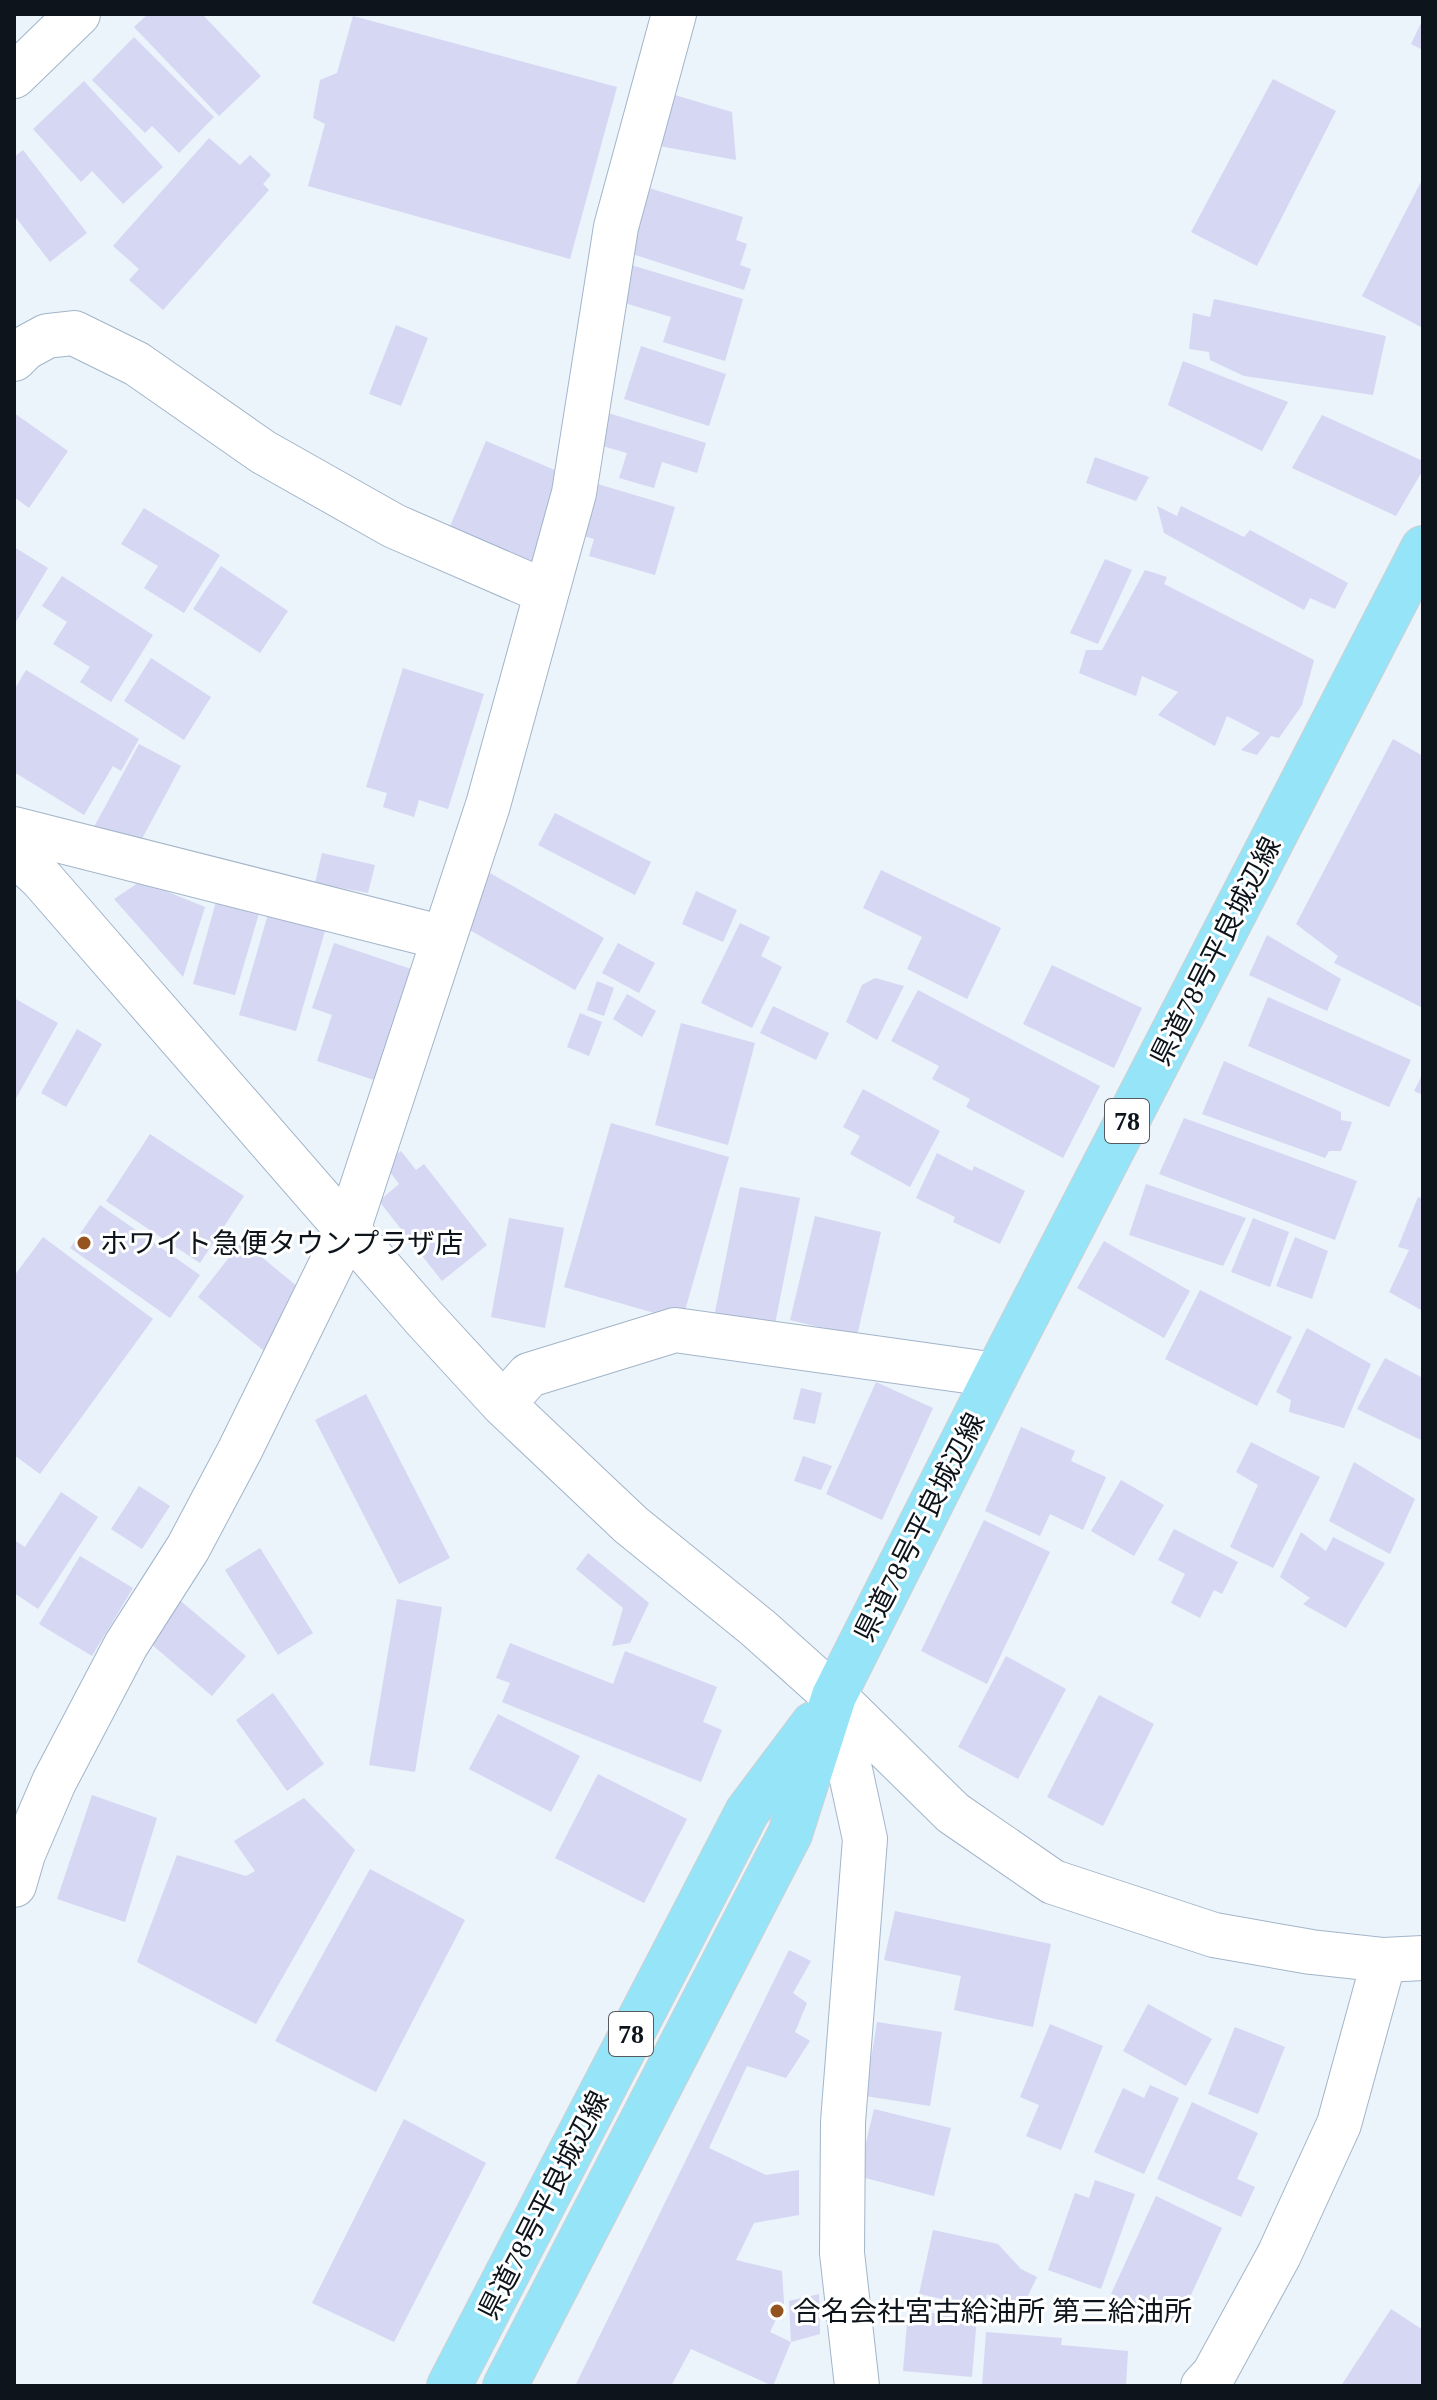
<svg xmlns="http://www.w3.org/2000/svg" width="1437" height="2400" viewBox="0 0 1437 2400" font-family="'Times New Roman','Noto Sans JP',serif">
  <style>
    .building { fill: #d6d7f3 }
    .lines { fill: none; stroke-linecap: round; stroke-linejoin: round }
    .minor-casing { stroke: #a2b5c9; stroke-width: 46 }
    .major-casing { stroke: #cfd0d1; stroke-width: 46 }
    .minor { stroke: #fff; stroke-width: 44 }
    .major { stroke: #96e4f8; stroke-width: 44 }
    .poi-dot { fill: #955320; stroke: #fff; stroke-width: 3 }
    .labels { text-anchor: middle; stroke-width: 6; stroke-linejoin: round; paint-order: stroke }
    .shield { fill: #fff; stroke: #565a5f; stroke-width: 2 }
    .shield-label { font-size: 26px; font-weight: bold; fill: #0e141b }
    .street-label { font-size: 28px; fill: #0e141b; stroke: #fff }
    .poi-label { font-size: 28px; fill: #0e141b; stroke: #fff; text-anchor: start }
  </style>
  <rect width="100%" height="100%" fill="#ebf3fb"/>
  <path class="building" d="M 148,14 L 202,14 L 261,76 L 219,116 L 134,27 Z
    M 353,16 L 617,87 L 570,259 L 308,186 L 325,124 L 313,118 L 320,80 L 337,73 Z
    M 1423,19 L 1423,50 L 1411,44 Z
    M 134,37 L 214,117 L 179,153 L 152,126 L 145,133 L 92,80 Z
    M 1273,79 L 1336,111 L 1257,266 L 1191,232 Z
    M 84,81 L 163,167 L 123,204 L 92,171 L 81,182 L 33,129 Z
    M 668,93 L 732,112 L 736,160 L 654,145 Z
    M 209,138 L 240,165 L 250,155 L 271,175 L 263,184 L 269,190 L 163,310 L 129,280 L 139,269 L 113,246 Z
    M 23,150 L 87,233 L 50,262 L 14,215 L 14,157 Z
    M 1423,178 L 1423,328 L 1362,296 Z
    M 636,184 L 743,217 L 736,240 L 747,244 L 740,265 L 751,269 L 744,290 L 623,251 Z
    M 628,264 L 743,299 L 725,361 L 663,342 L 671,317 L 618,301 Z
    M 1214,299 L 1386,336 L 1373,395 L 1244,376 L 1210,360 L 1209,352 L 1189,349 L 1193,313 L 1210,317 Z
    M 396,325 L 428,338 L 401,406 L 369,394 Z
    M 641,346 L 726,374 L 709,426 L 624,399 Z
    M 1183,361 L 1288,402 L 1262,451 L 1168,405 Z
    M 14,413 L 68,451 L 29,508 L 14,497 Z
    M 608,413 L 706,443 L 697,473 L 662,462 L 654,488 L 619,478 L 627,453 L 599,445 Z
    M 1322,415 L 1423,461 L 1423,470 L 1396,516 L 1292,468 Z
    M 486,441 L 569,476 L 530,566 L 448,531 Z
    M 1095,457 L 1149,477 L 1136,501 L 1086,483 Z
    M 591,482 L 675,507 L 655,575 L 589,556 L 594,539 L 577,534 Z
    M 1157,506 L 1177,516 L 1181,506 L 1244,537 L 1250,530 L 1348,583 L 1335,609 L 1310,598 L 1304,610 L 1164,533 Z
    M 144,508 L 220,555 L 184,613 L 144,588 L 158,566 L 121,544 Z
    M 14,547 L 48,568 L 14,625 Z
    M 1105,559 L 1132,570 L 1098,644 L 1070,633 Z
    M 221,566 L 288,611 L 260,653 L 193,609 Z
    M 1145,570 L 1167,577 L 1164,584 L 1314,660 L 1302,705 L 1279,738 L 1271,736 L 1257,755 L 1241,750 L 1260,733 L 1227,716 L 1215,746 L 1158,715 L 1178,692 L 1142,676 L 1136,696 L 1079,673 L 1086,650 L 1102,650 Z
    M 62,576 L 153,635 L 111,702 L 80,682 L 90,667 L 53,644 L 67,622 L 42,606 Z
    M 151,658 L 211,697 L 184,740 L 124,701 Z
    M 403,668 L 484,694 L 448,809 L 419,800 L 414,817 L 383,807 L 387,793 L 366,787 Z
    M 26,670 L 139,739 L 121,771 L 113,766 L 84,815 L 14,772 L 14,690 Z
    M 1393,739 L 1423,756 L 1423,1008 L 1334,963 L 1338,956 L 1296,924 Z
    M 139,744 L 181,766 L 136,850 L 94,827 Z
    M 555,813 L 651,862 L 635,895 L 538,845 Z
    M 322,853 L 375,865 L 368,893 L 315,883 Z
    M 881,870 L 1001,928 L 967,999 L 907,969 L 922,937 L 863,908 Z
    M 490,873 L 604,938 L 575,990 L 461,925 Z
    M 141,881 L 205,907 L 183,977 L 114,899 Z
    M 696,891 L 737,910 L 723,942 L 682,924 Z
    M 217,898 L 260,910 L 235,995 L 193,984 Z
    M 268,914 L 325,931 L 296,1031 L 239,1015 Z
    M 740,923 L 770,937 L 761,956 L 782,967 L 752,1028 L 701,1003 Z
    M 1267,935 L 1341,979 L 1327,1011 L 1249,975 Z
    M 334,943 L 417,971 L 380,1082 L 317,1061 L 332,1015 L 312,1008 Z
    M 618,943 L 655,963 L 639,993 L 602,973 Z
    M 1052,965 L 1142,1008 L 1114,1068 L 1023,1024 Z
    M 875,978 L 904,986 L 877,1040 L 846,1022 L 862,985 Z
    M 597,981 L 614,988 L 604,1016 L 587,1010 Z
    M 918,990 L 1100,1086 L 1063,1158 L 966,1107 L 970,1099 L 932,1079 L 939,1066 L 891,1041 Z
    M 627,994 L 656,1011 L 642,1037 L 613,1019 Z
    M 1268,997 L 1411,1060 L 1389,1107 L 1248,1046 Z
    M 14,998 L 58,1023 L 14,1102 Z
    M 773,1006 L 829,1033 L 816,1060 L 760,1033 Z
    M 580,1013 L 602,1022 L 589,1056 L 567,1047 Z
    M 681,1023 L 755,1043 L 728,1145 L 655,1125 Z
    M 77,1029 L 102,1044 L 66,1107 L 41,1093 Z
    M 1224,1061 L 1341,1112 L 1341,1120 L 1352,1122 L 1341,1151 L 1329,1151 L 1325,1158 L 1202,1114 Z
    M 1423,1073 L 1423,1095 L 1414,1091 Z
    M 863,1089 L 940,1131 L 910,1187 L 850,1154 L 860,1136 L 843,1127 Z
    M 1184,1118 L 1357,1181 L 1335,1240 L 1159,1174 Z
    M 611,1123 L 729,1157 L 682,1321 L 564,1287 Z
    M 150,1134 L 244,1196 L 200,1263 L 106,1201 Z
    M 401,1151 L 416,1170 L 424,1164 L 487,1245 L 442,1281 L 379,1201 L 399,1184 L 384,1164 Z
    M 937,1153 L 972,1171 L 974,1166 L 1025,1191 L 1000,1244 L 953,1222 L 955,1217 L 916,1198 Z
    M 1146,1184 L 1246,1218 L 1223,1266 L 1129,1235 Z
    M 740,1187 L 800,1198 L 774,1329 L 714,1317 Z
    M 1418,1197 L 1423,1199 L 1423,1311 L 1389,1292 L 1409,1250 L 1398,1247 Z
    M 100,1205 L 200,1275 L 170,1318 L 70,1248 Z
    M 815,1216 L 881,1232 L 857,1336 L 790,1320 Z
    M 509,1218 L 564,1228 L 545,1328 L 491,1317 Z
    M 1253,1218 L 1289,1232 L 1270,1287 L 1231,1272 Z
    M 43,1237 L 153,1319 L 40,1474 L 14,1455 L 14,1276 Z
    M 1295,1237 L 1328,1251 L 1312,1299 L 1276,1286 Z
    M 242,1241 L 309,1296 L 264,1351 L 198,1297 Z
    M 1104,1241 L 1190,1291 L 1164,1338 L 1077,1288 Z
    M 1200,1290 L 1292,1337 L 1257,1406 L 1165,1359 Z
    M 1307,1328 L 1371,1364 L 1344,1428 L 1289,1412 L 1291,1400 L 1276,1392 Z
    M 1385,1358 L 1423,1378 L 1423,1441 L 1357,1409 Z
    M 876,1382 L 933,1408 L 882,1520 L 826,1494 Z
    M 801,1388 L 822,1393 L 815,1424 L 793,1419 Z
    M 366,1394 L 450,1558 L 399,1584 L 315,1420 Z
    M 1021,1427 L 1075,1451 L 1071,1461 L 1106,1477 L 1083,1530 L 1050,1514 L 1040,1536 L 985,1511 Z
    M 1251,1442 L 1320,1477 L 1273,1568 L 1230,1547 L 1258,1485 L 1236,1472 Z
    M 803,1456 L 832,1466 L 821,1490 L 794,1481 Z
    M 1354,1462 L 1415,1499 L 1390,1554 L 1329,1521 Z
    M 1121,1480 L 1164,1505 L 1134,1556 L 1091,1531 Z
    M 139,1486 L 170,1506 L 142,1549 L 111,1529 Z
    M 61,1492 L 98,1517 L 38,1609 L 14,1593 L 14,1540 L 25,1547 Z
    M 984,1520 L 1050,1552 L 987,1684 L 921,1651 Z
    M 1174,1529 L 1238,1562 L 1222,1594 L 1214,1590 L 1200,1618 L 1171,1603 L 1185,1574 L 1158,1560 Z
    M 1301,1532 L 1326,1551 L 1333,1537 L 1385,1563 L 1346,1628 L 1303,1604 L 1310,1598 L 1280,1577 Z
    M 260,1548 L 313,1633 L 278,1655 L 225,1570 Z
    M 588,1553 L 649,1603 L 630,1643 L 612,1646 L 623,1608 L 576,1569 Z
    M 80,1556 L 133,1588 L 92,1656 L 39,1624 Z
    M 176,1597 L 246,1656 L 212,1696 L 143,1637 Z
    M 397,1599 L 442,1607 L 415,1772 L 369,1765 Z
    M 510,1643 L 613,1684 L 625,1651 L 717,1687 L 703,1722 L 722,1730 L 701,1782 L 502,1702 L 510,1683 L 496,1678 Z
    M 1006,1656 L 1066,1689 L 1018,1779 L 958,1747 Z
    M 273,1693 L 324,1764 L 287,1791 L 236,1720 Z
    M 1099,1695 L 1154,1724 L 1103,1826 L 1047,1797 Z
    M 498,1714 L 580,1756 L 551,1812 L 469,1769 Z
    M 598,1774 L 687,1819 L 644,1903 L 555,1858 Z
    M 92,1795 L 157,1818 L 125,1922 L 57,1899 Z
    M 304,1798 L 355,1850 L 256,2024 L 137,1962 L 177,1855 L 246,1876 L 255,1871 L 234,1841 Z
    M 370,1869 L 465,1920 L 376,2092 L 275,2041 Z
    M 895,1911 L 1051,1944 L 1033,2027 L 954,2010 L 961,1976 L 884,1960 Z
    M 789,1950 L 811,1961 L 793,1993 L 807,2003 L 795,2032 L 810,2041 L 786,2078 L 747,2066 L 709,2148 L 766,2175 L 799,2170 L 799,2215 L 754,2223 L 736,2260 L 782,2271 L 784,2303 L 770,2332 L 791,2342 L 789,2301 L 819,2294 L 820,2334 L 791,2342 L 773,2386 L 691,2349 L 671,2386 L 575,2386 Z
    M 1148,2004 L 1212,2039 L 1186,2086 L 1123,2051 Z
    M 877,2022 L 942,2032 L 930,2106 L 865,2096 Z
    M 1050,2024 L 1103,2046 L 1061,2150 L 1026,2136 L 1039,2105 L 1020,2097 Z
    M 1235,2027 L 1285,2047 L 1258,2114 L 1208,2094 Z
    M 1150,2085 L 1179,2098 L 1144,2174 L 1094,2152 L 1123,2088 L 1144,2098 Z
    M 1192,2102 L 1258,2133 L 1237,2179 L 1255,2187 L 1241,2217 L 1157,2179 Z
    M 874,2109 L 951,2128 L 934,2196 L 858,2176 Z
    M 404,2119 L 486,2163 L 394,2342 L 312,2303 Z
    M 1095,2180 L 1135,2194 L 1101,2289 L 1048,2270 L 1075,2193 L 1089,2198 Z
    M 1156,2196 L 1222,2228 L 1177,2325 L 1111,2294 Z
    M 933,2230 L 998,2244 L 1021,2269 L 1037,2277 L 1021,2310 L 987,2294 L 984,2308 L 919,2294 Z
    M 1391,2309 L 1423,2330 L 1423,2386 L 1341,2386 Z
    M 908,2311 L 977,2317 L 972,2377 L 903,2371 Z
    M 986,2332 L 1062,2338 L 1061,2345 L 1128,2351 L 1126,2386 L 982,2386 Z"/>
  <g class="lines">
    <g class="minor-casing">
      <path id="minor" d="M 14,76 L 78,14
        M 14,359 L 25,348 L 47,336 L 74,333 L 137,364 L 263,452 L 394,526 L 546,592
        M 14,829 L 444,938
        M 14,853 L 42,879 L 424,1318 L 503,1404 L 631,1525 L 758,1628 L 834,1696 L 953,1813 L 1053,1882 L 1214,1935 L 1311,1952 L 1384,1960 L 1423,1958
        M 503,1404 L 529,1375 L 675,1330 L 996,1375
        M 834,1696 L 865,1839 L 843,2122 L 842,2253 L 857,2386
        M 14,1885 L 23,1854 L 54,1782 L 126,1645 L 188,1548 L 240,1450 L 348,1230 L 488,805 L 574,493 L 616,227 L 674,14
        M 1203,2386 L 1214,2374 L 1279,2255 L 1339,2124 L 1384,1960"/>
    </g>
    <g class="major-casing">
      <path id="major" d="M 449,2386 L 747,1812 L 813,1724
        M 505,2386 L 790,1834 L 834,1696 L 996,1375 L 1423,548"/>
    </g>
    <use href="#minor" class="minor"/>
    <use href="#major" class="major"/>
  </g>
  <g class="poi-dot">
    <circle cx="84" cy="1243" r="8"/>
    <circle cx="777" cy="2311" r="8"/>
  </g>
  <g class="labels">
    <g class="shield">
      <rect x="1105" y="1099" width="44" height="44" rx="6"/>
      <rect x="609" y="2012" width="44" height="44" rx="6"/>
    </g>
    <g class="shield-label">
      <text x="1127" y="1130">78</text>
      <text x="631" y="2043">78</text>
    </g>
    <g class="street-label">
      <text transform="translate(1215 951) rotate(-63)" y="10">県道78号平良城辺線</text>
      <text transform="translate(919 1527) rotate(-63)" y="10">県道78号平良城辺線</text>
      <text transform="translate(543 2205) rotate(-63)" y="10">県道78号平良城辺線</text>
    </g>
    <g class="poi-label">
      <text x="100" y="1253">ホワイト急便タウンプラザ店</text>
      <text x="793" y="2321">合名会社宮古給油所 第三給油所</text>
    </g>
  </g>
  <rect width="1437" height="2400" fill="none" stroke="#0e141b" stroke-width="32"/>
</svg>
